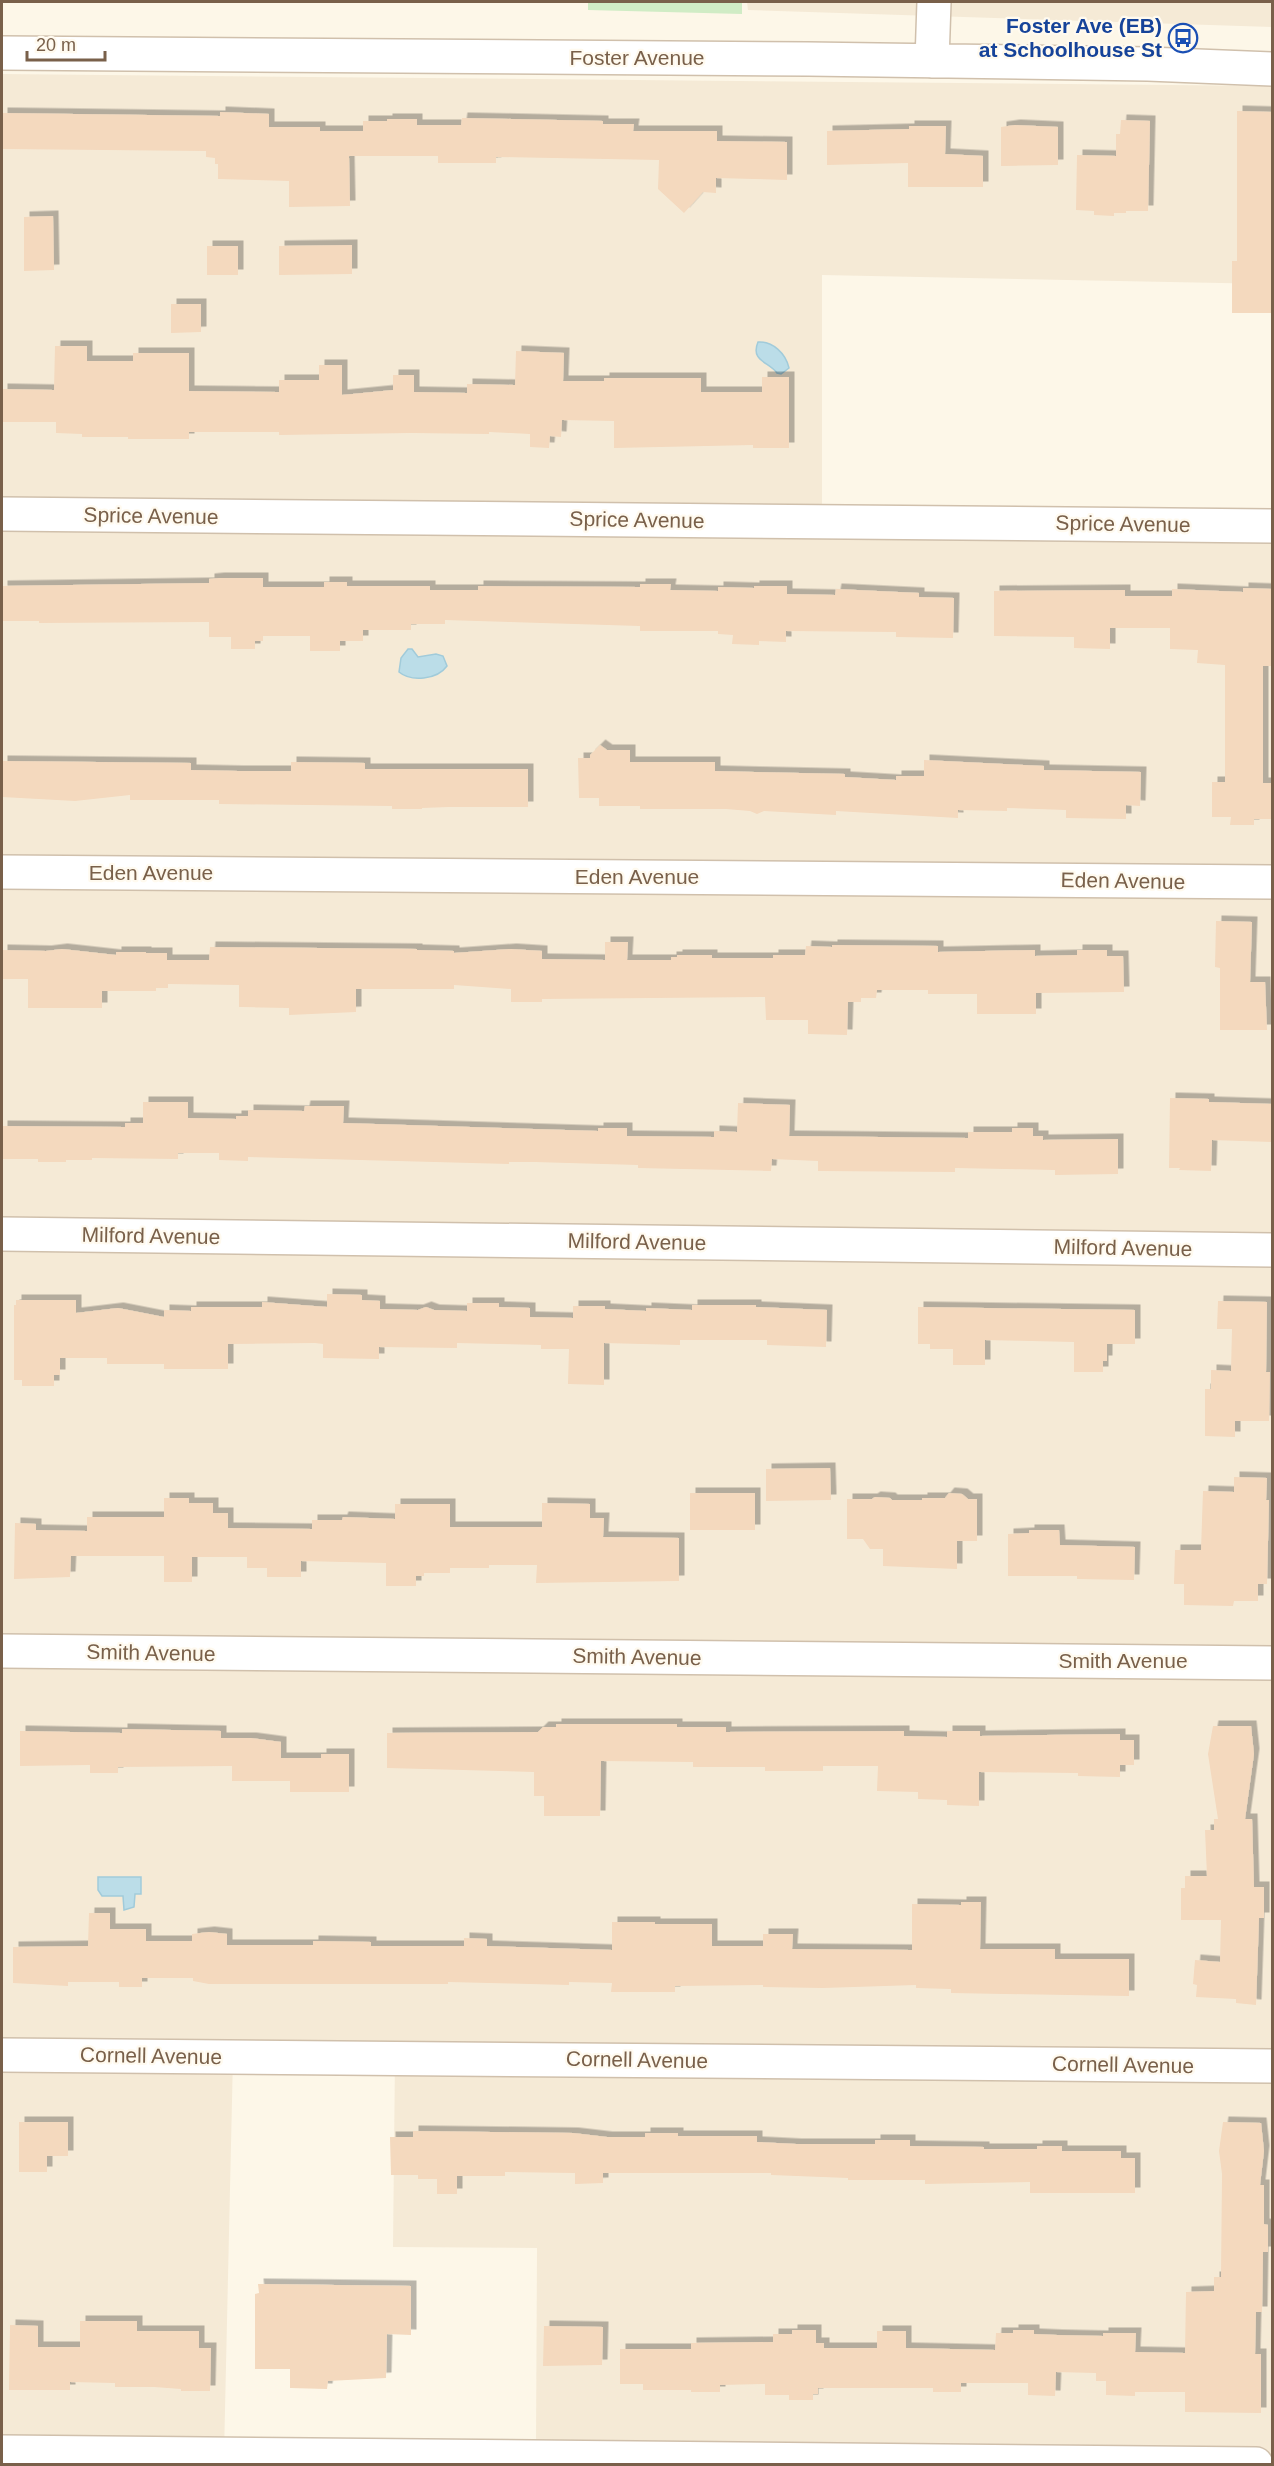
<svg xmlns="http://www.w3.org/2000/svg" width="1274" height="2466" viewBox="0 0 1274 2466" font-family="Arial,sans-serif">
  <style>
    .residential { fill: #f5ead6 }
    .green { fill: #d0ecc5 }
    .water { fill: #bbdde8; stroke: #a1cbda; stroke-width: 1.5 }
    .building { fill: #f4d9be; filter: url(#shadow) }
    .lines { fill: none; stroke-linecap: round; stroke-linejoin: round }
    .minor-casing { stroke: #d0c0ac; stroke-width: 36 }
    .minor { stroke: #fff; stroke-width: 33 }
    .labels { text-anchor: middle; stroke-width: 4.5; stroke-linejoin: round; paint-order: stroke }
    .transit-label { font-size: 21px; font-weight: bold; fill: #164399; stroke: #fffaef; text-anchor: end }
    .street-label { font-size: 21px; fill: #79604a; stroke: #fffaef }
  </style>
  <defs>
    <filter id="shadow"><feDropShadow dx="5.5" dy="-5.5" stdDeviation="0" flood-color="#0004"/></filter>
  </defs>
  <rect width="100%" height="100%" fill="#fdf7e8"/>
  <path class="residential" d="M 747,2 L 1272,2 L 1272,27 L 748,10 Z
    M 2,74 L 1272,86 L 1272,284 L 822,275 L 822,526 L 1272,537 L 1272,2464 L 808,2464 L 536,2445 L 537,2248 L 393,2247 L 395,2059 L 233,2057 L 224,2454 L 2,2446 Z"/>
  <path class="green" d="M 588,2 L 742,2 L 742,14 L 588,10 Z"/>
  <path class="water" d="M 758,342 C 773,341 786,354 789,368 L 781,374 L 777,373 C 769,362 750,361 758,342 Z
    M 408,649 L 412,649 L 418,657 L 436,654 L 443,656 L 447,666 C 437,680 411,682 399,672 L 401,658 Z
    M 98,1877 L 141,1877 L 141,1894 L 135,1894 L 134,1907 L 124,1910 L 123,1896 L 102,1896 L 98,1890 Z"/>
  <path class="building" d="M 1237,111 L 1272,112 L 1272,313 L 1232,313 L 1232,261 L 1237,261 Z
    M 220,112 L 269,114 L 269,127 L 320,127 L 320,131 L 363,131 L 363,121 L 387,121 L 387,119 L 417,119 L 417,125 L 461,125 L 462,118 L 603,121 L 603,124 L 634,124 L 633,131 L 717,131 L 717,141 L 787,142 L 787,180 L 716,178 L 716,193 L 703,192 L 684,213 L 658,189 L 659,160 L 496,157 L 496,163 L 438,163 L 438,156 L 349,156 L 350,206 L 289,207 L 289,181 L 218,179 L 218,164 L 215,164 L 215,158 L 206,157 L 206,151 L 2,149 L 2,113 L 220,116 Z
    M 1121,120 L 1150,121 L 1148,211 L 1126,211 L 1126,213 L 1114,213 L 1114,216 L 1094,215 L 1094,211 L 1076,210 L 1077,155 L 1116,156 L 1116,134 L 1120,134 Z
    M 1015,125 L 1058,127 L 1058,165 L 1001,166 L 1001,127 Z
    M 909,126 L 946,126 L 945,154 L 983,156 L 983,187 L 908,187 L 908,163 L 827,165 L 827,131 L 909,129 Z
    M 53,216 L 54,270 L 24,271 L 24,217 Z
    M 352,245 L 352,274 L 279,275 L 279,246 Z
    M 207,246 L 238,246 L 238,275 L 207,275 Z
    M 171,304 L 201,304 L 201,332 L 171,333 Z
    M 55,346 L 87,346 L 87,361 L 133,361 L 133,353 L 189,353 L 189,391 L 279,392 L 279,380 L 319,380 L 319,365 L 342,365 L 342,395 L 393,390 L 393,375 L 414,375 L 414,392 L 467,393 L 467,384 L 515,385 L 516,351 L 564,353 L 563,381 L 604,381 L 604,378 L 701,378 L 701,392 L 762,392 L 762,377 L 789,377 L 789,448 L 753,448 L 753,445 L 614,448 L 614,421 L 562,420 L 561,437 L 550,436 L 549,448 L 530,447 L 530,434 L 489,432 L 489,434 L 411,433 L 279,435 L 279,432 L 189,432 L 189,439 L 128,439 L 128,437 L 82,437 L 82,434 L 56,433 L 56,422 L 2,422 L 2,389 L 54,390 Z
    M 219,578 L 263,578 L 263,587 L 324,587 L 324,582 L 347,582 L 347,586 L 430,586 L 430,590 L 478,590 L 478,586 L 640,587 L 640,584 L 671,584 L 670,590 L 718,591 L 718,587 L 754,588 L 754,586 L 787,586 L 787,594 L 835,595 L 836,589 L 919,593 L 919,597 L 954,598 L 953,638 L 896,637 L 896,632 L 786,631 L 786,642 L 759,641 L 759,645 L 732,644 L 733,635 L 718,634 L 718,631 L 640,631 L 640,626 L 445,620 L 445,624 L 411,624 L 411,630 L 363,630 L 363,641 L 340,641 L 340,651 L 310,651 L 310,636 L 263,636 L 263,641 L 255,641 L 255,649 L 231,649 L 231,637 L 209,637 L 209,622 L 39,623 L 39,621 L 2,621 L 2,586 L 209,583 L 209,579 Z
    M 1243,588 L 1272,589 L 1272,666 L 1263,666 L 1263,783 L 1272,783 L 1272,819 L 1254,819 L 1254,825 L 1230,825 L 1231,817 L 1212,817 L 1212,782 L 1225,782 L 1225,665 L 1197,663 L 1198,650 L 1170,649 L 1170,628 L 1110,628 L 1110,649 L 1074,648 L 1074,637 L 994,636 L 994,591 L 1125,590 L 1125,596 L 1172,596 L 1172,589 L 1243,592 Z
    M 600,745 L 607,750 L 630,750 L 630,762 L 715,762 L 715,771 L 845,774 L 845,777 L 896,780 L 896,776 L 924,776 L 924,760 L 1044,766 L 1044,770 L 1141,772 L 1140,806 L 1126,805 L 1126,819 L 1066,818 L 1066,810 L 1007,808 L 1007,811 L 958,810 L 958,818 L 836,811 L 836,815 L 764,811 L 757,814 L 750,811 L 726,809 L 640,809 L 640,806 L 599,806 L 599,798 L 579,798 L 578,758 L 590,758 L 590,755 Z
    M 2,761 L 191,763 L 191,770 L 238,771 L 291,771 L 291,762 L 365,763 L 365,769 L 528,769 L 528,807 L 449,807 L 422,808 L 422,809 L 392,809 L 392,806 L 219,804 L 219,800 L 130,800 L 130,795 L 75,801 L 2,797 Z
    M 1216,921 L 1252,922 L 1250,982 L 1265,982 L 1267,1030 L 1220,1030 L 1220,968 L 1215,967 Z
    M 605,942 L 628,942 L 627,960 L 671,960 L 671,957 L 677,957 L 677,955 L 712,955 L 712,958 L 773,958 L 773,955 L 805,955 L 806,946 L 832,947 L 832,945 L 938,946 L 938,952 L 1035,950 L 1035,956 L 1077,955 L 1077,950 L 1107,950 L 1107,956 L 1123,956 L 1124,992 L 1036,993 L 1036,1014 L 977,1014 L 977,994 L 928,994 L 928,990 L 877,990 L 876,998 L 861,998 L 861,1002 L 848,1002 L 847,1035 L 808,1034 L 808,1020 L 766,1020 L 765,997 L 542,999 L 542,1002 L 511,1002 L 511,989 L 454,985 L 454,989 L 356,989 L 356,1012 L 289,1015 L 289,1008 L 239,1007 L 239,985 L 168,984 L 168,988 L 156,988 L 156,991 L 102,991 L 102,1008 L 28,1008 L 28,979 L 2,979 L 2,950 L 46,951 L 62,949 L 116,955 L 116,952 L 146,952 L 146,953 L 167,953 L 167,960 L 209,960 L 210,947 L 417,949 L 417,950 L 454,951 L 454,953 L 511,949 L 542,951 L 542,959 L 605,960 Z
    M 1170,1098 L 1209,1099 L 1209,1102 L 1272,1104 L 1272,1142 L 1212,1140 L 1211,1171 L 1179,1170 L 1180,1168 L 1169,1168 Z
    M 143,1102 L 188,1102 L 188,1118 L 236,1119 L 236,1116 L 248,1116 L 248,1110 L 304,1111 L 305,1106 L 344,1106 L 343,1123 L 598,1131 L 598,1128 L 627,1128 L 627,1136 L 714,1137 L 714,1131 L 737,1132 L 738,1103 L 790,1105 L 789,1136 L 968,1138 L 968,1132 L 1012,1132 L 1012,1128 L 1033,1128 L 1033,1136 L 1043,1136 L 1043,1140 L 1118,1139 L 1118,1174 L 1055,1175 L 1055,1170 L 955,1168 L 955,1172 L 818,1171 L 818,1161 L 772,1159 L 771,1171 L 638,1168 L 638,1165 L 534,1162 L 509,1162 L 509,1164 L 248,1157 L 248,1161 L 219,1160 L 219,1153 L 178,1153 L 178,1159 L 92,1158 L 92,1160 L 66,1160 L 66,1162 L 38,1162 L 38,1159 L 2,1159 L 2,1126 L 125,1127 L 125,1123 L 143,1123 Z
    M 327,1294 L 362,1295 L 362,1300 L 380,1301 L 380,1309 L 418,1310 L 426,1307 L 434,1310 L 467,1311 L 467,1303 L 499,1303 L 499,1307 L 530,1308 L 530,1317 L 573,1318 L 573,1306 L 605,1306 L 605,1309 L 646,1311 L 646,1308 L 692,1310 L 692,1305 L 756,1305 L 756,1307 L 827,1310 L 826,1347 L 767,1345 L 767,1340 L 680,1340 L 680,1345 L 604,1343 L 604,1385 L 568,1384 L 569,1349 L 541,1349 L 541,1345 L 457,1343 L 457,1348 L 379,1347 L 379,1359 L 323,1358 L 323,1344 L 315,1343 L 228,1344 L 228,1369 L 164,1369 L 164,1364 L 107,1364 L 107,1358 L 60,1358 L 60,1375 L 54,1375 L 54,1386 L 22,1386 L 22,1380 L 14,1380 L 14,1305 L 16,1305 L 16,1300 L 76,1300 L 76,1313 L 118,1308 L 164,1317 L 164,1310 L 191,1311 L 191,1307 L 262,1307 L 262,1302 L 327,1307 Z
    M 1218,1301 L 1267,1302 L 1266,1372 L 1270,1372 L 1269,1421 L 1235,1421 L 1235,1437 L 1205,1436 L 1205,1389 L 1211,1389 L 1211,1370 L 1231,1371 L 1232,1329 L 1217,1329 Z
    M 918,1307 L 1135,1310 L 1135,1344 L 1107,1344 L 1107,1361 L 1103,1361 L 1103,1372 L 1074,1372 L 1074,1342 L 985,1340 L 985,1365 L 953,1365 L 953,1349 L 930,1349 L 930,1344 L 918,1344 Z
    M 830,1468 L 831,1500 L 766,1501 L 766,1469 Z
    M 1234,1477 L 1267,1478 L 1266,1500 L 1269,1500 L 1267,1584 L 1258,1584 L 1258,1601 L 1234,1601 L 1233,1606 L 1184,1605 L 1184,1584 L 1174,1584 L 1175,1550 L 1201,1550 L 1203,1491 L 1234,1492 Z
    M 690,1493 L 755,1493 L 755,1530 L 690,1530 Z
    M 949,1493 L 962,1494 L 968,1499 L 977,1499 L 977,1541 L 957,1541 L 957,1569 L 883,1566 L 883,1549 L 870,1549 L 863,1539 L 847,1539 L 847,1499 L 872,1499 L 875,1497 L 890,1498 L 892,1500 L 922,1500 L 922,1498 L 945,1498 Z
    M 164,1498 L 189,1498 L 189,1503 L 213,1503 L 213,1513 L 228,1513 L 228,1528 L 312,1529 L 312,1520 L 342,1520 L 343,1517 L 395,1519 L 395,1504 L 450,1504 L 450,1527 L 542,1527 L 542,1503 L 590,1504 L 590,1518 L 604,1518 L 603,1537 L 679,1538 L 679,1581 L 536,1583 L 537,1565 L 489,1565 L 489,1568 L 450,1568 L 450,1573 L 424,1573 L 424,1576 L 416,1576 L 416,1586 L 386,1586 L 386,1563 L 301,1561 L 301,1577 L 267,1577 L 267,1568 L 247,1568 L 247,1557 L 192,1557 L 192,1582 L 164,1582 L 164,1556 L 71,1556 L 70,1577 L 14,1579 L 15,1523 L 36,1524 L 36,1530 L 87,1531 L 87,1517 L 164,1517 Z
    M 1029,1530 L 1059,1530 L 1060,1545 L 1135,1547 L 1134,1580 L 1077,1579 L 1077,1576 L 1008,1576 L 1008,1534 L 1029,1533 Z
    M 556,1724 L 677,1724 L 677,1727 L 726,1727 L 726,1732 L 904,1731 L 904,1736 L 947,1737 L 947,1731 L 980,1731 L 980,1736 L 1120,1734 L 1120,1740 L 1134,1740 L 1134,1765 L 1120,1765 L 1120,1777 L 1078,1776 L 1078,1773 L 979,1772 L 979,1806 L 947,1805 L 947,1800 L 918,1799 L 918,1792 L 877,1791 L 878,1766 L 823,1766 L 823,1771 L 765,1771 L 765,1767 L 693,1767 L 693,1762 L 601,1761 L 600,1816 L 544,1816 L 544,1796 L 534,1796 L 534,1772 L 387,1768 L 387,1733 L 538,1732 L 543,1727 L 556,1727 Z
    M 1213,1726 L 1251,1726 L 1254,1754 L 1245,1819 L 1252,1819 L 1254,1887 L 1264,1887 L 1264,1918 L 1259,1918 L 1256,2005 L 1236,2003 L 1236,1999 L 1196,1997 L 1197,1985 L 1193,1984 L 1195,1960 L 1220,1962 L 1221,1920 L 1181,1920 L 1181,1888 L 1185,1888 L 1185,1876 L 1207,1876 L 1205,1830 L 1214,1830 L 1214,1819 L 1218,1819 L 1208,1754 Z
    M 122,1729 L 221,1731 L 221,1738 L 251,1738 L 281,1742 L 281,1758 L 321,1758 L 321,1754 L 349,1754 L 349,1792 L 290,1792 L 290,1781 L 232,1781 L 232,1766 L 118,1767 L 118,1773 L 90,1773 L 90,1765 L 20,1766 L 20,1731 L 122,1733 Z
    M 961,1902 L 981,1902 L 980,1949 L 1055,1949 L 1055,1959 L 1129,1959 L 1129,1996 L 951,1993 L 951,1989 L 916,1988 L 916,1985 L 823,1988 L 763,1987 L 763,1985 L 675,1986 L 675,1992 L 611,1992 L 612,1983 L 569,1982 L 569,1985 L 448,1982 L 448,1984 L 209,1984 L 193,1981 L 193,1978 L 142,1978 L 142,1987 L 119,1987 L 119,1982 L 68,1982 L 68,1986 L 13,1983 L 13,1947 L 88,1946 L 89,1913 L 110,1913 L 110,1929 L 146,1929 L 146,1941 L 192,1941 L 192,1934 L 209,1932 L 227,1934 L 227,1945 L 313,1945 L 313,1941 L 371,1942 L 371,1946 L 464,1946 L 464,1938 L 487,1939 L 487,1946 L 612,1950 L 612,1922 L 655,1922 L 655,1924 L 712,1924 L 712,1946 L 763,1946 L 763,1934 L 793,1934 L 792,1949 L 912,1950 L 912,1904 L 961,1905 Z
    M 19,2122 L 68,2122 L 68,2156 L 47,2156 L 47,2172 L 19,2172 Z
    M 1223,2122 L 1261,2123 L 1264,2151 L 1260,2185 L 1264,2185 L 1264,2224 L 1268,2225 L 1268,2252 L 1263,2252 L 1262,2312 L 1256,2312 L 1255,2354 L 1261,2354 L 1261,2413 L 1185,2412 L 1185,2392 L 1135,2392 L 1135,2396 L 1106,2395 L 1106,2381 L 1096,2381 L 1096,2373 L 1056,2372 L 1055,2396 L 1028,2395 L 1028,2383 L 961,2383 L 961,2392 L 933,2392 L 933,2388 L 818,2388 L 818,2394 L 813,2394 L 813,2400 L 789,2400 L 789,2395 L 765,2395 L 765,2384 L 720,2385 L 720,2392 L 691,2392 L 691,2390 L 643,2390 L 643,2384 L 620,2384 L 620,2349 L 691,2349 L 691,2343 L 773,2342 L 773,2334 L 792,2334 L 792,2330 L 816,2330 L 816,2343 L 824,2343 L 824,2348 L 877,2348 L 877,2331 L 906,2331 L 906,2348 L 995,2350 L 996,2333 L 1013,2333 L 1013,2330 L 1034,2330 L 1034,2334 L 1057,2335 L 1103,2336 L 1103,2333 L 1136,2333 L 1135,2352 L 1185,2353 L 1186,2292 L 1214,2291 L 1214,2277 L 1221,2277 L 1222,2174 L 1219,2151 Z
    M 413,2131 L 573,2133 L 607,2137 L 645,2137 L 645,2133 L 678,2133 L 678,2136 L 757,2136 L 757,2142 L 796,2144 L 875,2144 L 875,2140 L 910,2140 L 910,2146 L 984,2147 L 984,2149 L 1037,2149 L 1037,2146 L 1062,2146 L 1062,2151 L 1121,2151 L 1121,2158 L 1135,2158 L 1135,2193 L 1030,2193 L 1030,2182 L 925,2184 L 925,2180 L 848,2180 L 848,2178 L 771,2175 L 771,2173 L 603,2173 L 603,2183 L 575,2184 L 575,2173 L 505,2172 L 505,2176 L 457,2176 L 457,2194 L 437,2194 L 437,2179 L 418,2179 L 418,2175 L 391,2175 L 390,2137 L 413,2137 Z
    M 258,2284 L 411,2286 L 411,2335 L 387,2334 L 386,2378 L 328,2381 L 327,2389 L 290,2388 L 290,2369 L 255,2369 L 255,2294 L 259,2293 Z
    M 80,2321 L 137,2321 L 137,2331 L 199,2331 L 199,2348 L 211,2348 L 210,2391 L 181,2391 L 181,2389 L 154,2387 L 115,2387 L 115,2383 L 70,2382 L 70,2390 L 9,2390 L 10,2325 L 38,2326 L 38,2347 L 80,2347 Z
    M 544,2326 L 603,2327 L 602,2365 L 543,2366 Z"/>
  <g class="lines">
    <g class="minor-casing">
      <path id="minor" d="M 2,53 L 808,59 L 1148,64 L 1272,69
        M 932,61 L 934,2
        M 2,514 L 1272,526
        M 2,872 L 1272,882
        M 2,1234 L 1272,1250
        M 2,1651 L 1272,1663
        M 2,2055 L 1272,2066
        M 2,2452 L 1256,2464"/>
    </g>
    <use href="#minor" class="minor"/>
  </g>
  <defs>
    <g id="bus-ring" transform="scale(1.5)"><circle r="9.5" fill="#fffaef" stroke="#1a4fb4" stroke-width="1.5"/><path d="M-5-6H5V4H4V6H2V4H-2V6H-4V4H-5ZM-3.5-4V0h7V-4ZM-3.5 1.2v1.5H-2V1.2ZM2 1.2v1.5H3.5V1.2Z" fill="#1a4fb4"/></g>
  </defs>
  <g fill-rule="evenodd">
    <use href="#bus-ring" x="1183" y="38"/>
  </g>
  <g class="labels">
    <g class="transit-label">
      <text x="1162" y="33">Foster Ave (EB)<tspan x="1162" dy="24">at Schoolhouse St</tspan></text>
    </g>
    <g class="street-label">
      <text x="637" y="65">Foster Avenue</text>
      <text transform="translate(151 516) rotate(1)" y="7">Sprice Avenue</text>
      <text transform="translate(637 520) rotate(1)" y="7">Sprice Avenue</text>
      <text transform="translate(1123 524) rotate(1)" y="7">Sprice Avenue</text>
      <text x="151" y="880">Eden Avenue</text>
      <text x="637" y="884">Eden Avenue</text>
      <text transform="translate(1123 881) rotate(1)" y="7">Eden Avenue</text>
      <text transform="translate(151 1236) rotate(1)" y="7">Milford Avenue</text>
      <text transform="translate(637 1242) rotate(1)" y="7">Milford Avenue</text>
      <text transform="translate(1123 1248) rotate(1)" y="7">Milford Avenue</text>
      <text transform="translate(151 1653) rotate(1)" y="7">Smith Avenue</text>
      <text transform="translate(637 1657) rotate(1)" y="7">Smith Avenue</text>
      <text x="1123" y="1668">Smith Avenue</text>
      <text transform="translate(151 2056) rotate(1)" y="7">Cornell Avenue</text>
      <text transform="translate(637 2060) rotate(1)" y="7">Cornell Avenue</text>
      <text transform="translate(1123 2065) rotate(1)" y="7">Cornell Avenue</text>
    </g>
  </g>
  <rect width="1274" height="2466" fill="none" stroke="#79604a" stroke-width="6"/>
  <path d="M27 51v9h78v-9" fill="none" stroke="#79604a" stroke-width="3"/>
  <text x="36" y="51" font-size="18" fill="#79604a" stroke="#fffaef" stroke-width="4.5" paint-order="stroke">20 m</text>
</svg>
